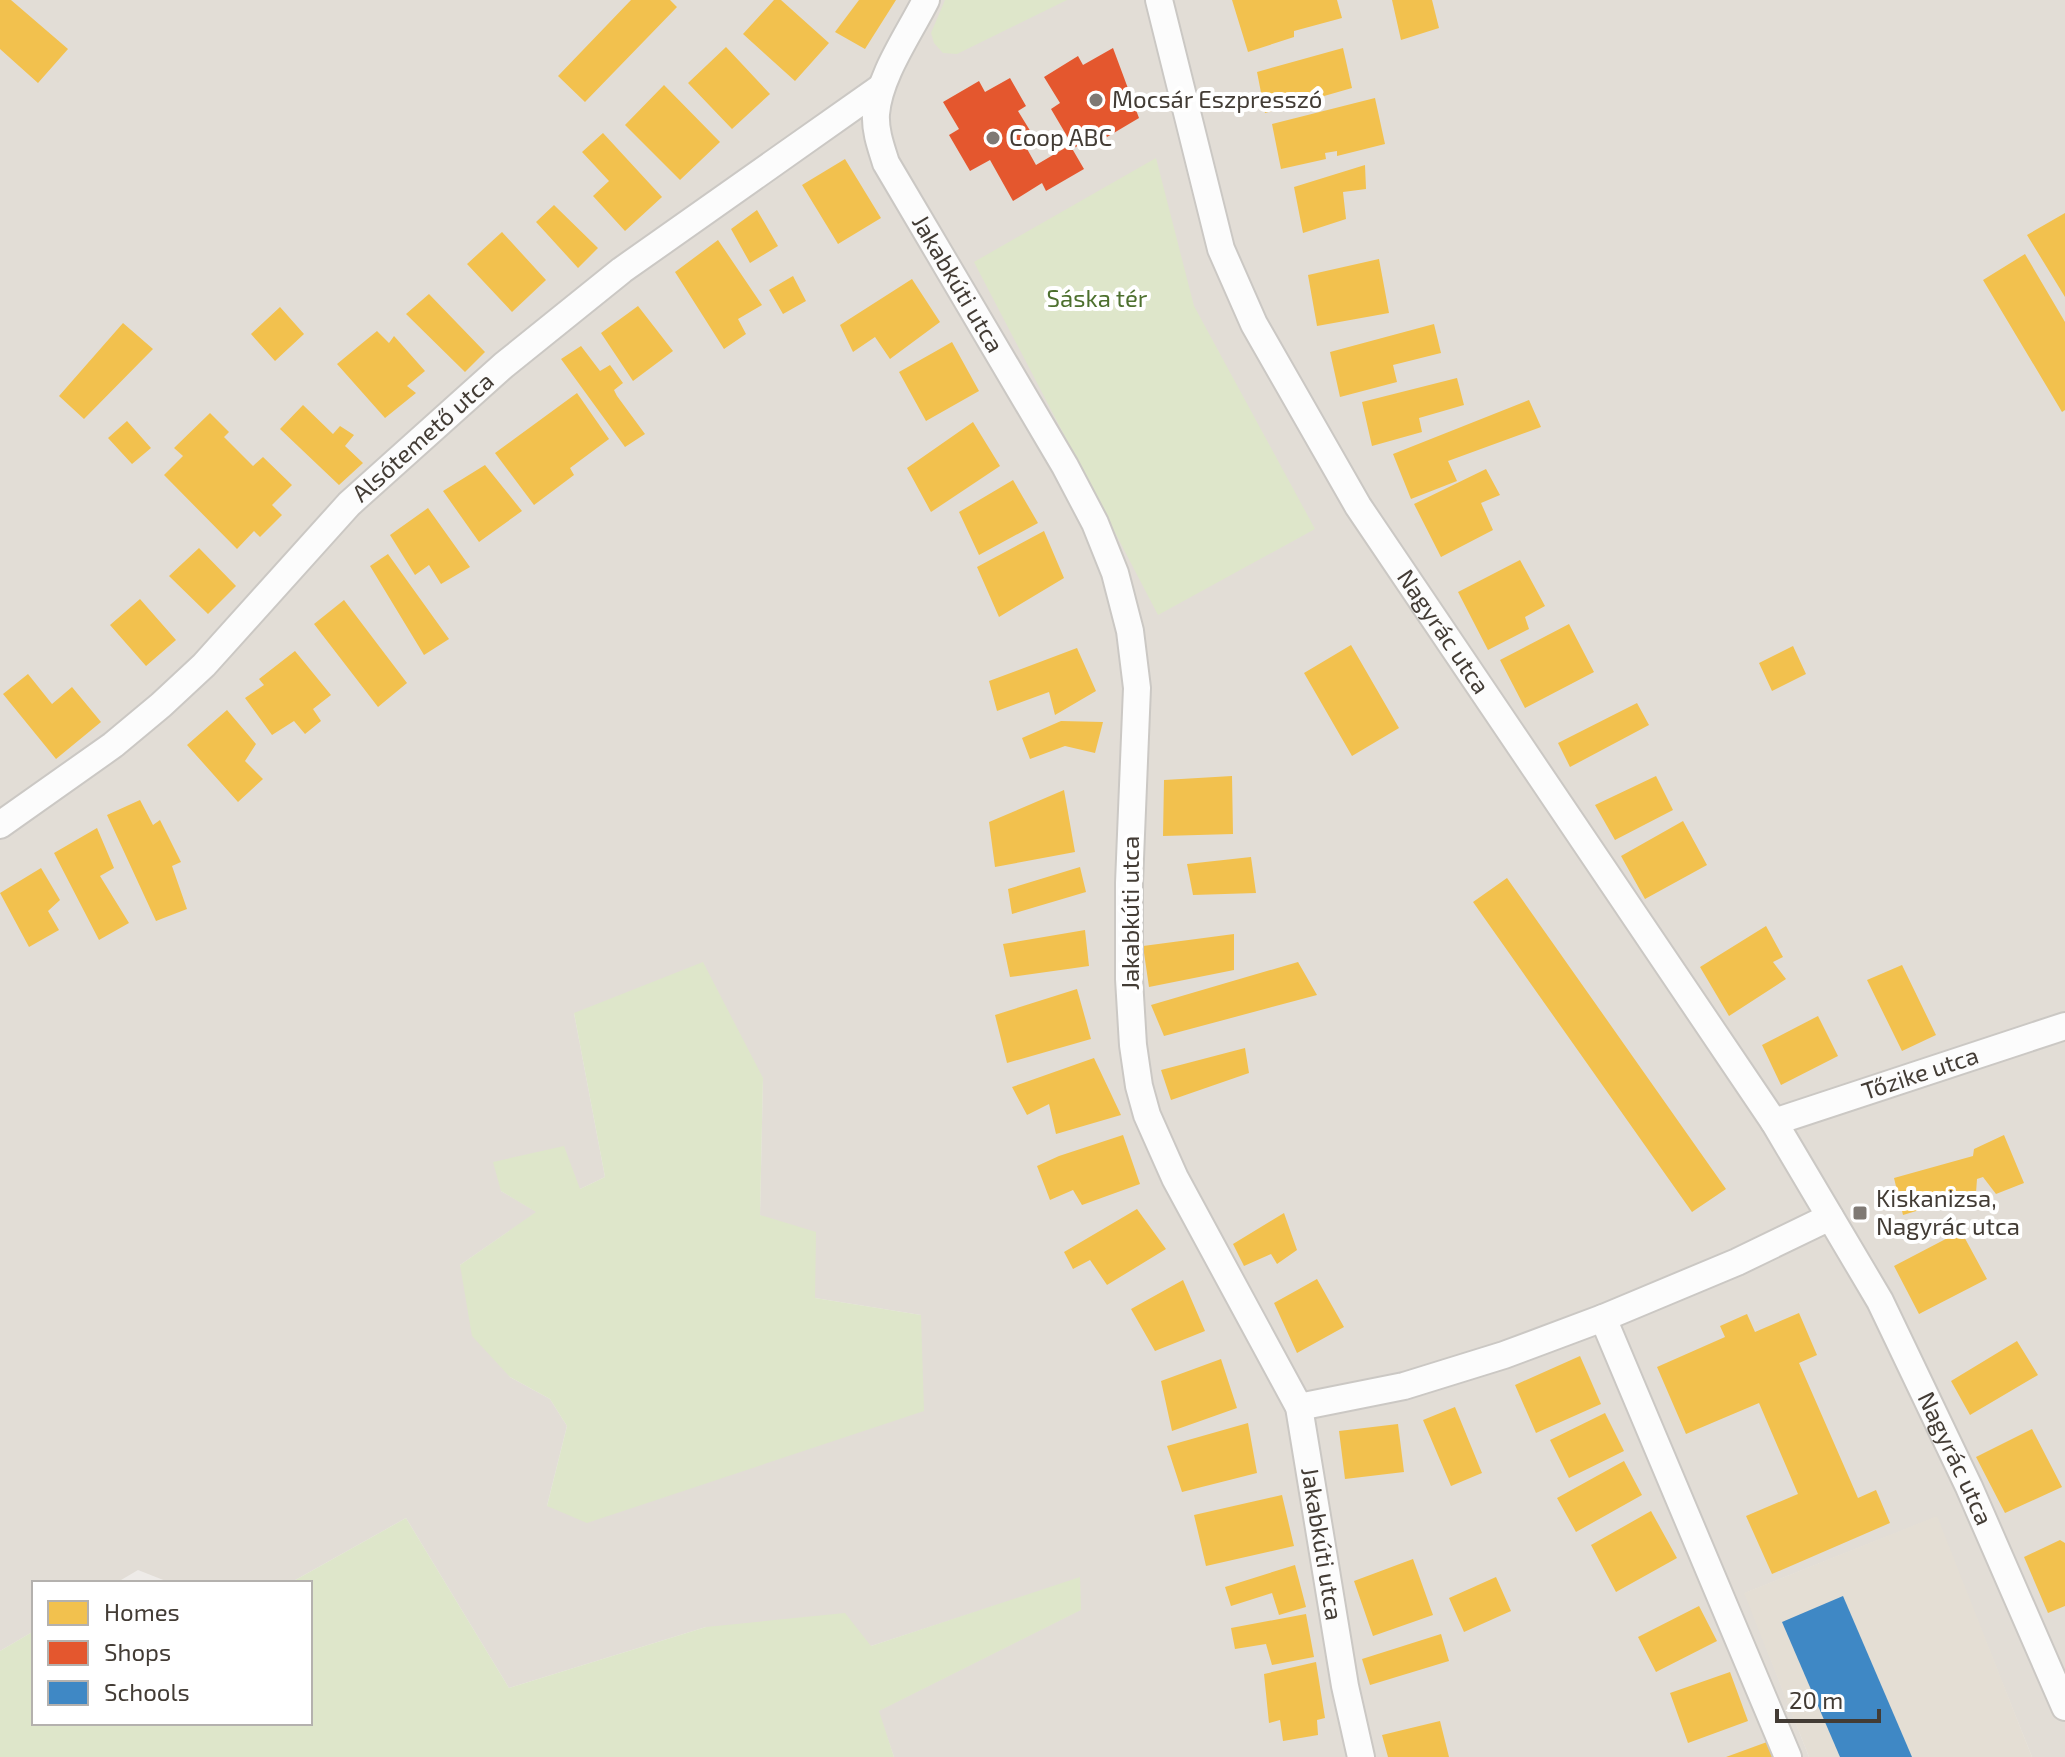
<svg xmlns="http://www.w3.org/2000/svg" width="2065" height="1757" viewBox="0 0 2065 1757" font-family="'Exo 2',sans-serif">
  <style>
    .residential { fill: #e2ddd6; fill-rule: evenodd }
    .education { fill: #e4ded4 }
    .green { fill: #dee6ca }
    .homes { fill: #f2c14e }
    .shops { fill: #e4572e }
    .schools { fill: #3f88c5 }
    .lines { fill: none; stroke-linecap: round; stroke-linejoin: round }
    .street-casing { stroke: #cbc8c4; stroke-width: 30 }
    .street { stroke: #fcfcfc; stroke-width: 26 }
    .poi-dot { fill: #7f7974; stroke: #fff; stroke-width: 3 }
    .labels { text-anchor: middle; stroke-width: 8; stroke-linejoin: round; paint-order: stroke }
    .poi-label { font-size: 24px; fill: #433c35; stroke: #fff; text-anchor: start }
    .street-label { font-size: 24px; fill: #433c35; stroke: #fff }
    .park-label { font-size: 24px; fill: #4d702e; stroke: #fff }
  </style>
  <rect width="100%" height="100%" fill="#eeebe8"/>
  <path class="residential" d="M 0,0 L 2065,0 L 2065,1757 L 2032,1757 L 1936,1517 L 1745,1593 L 1809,1757 L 894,1757 L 878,1711 L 1080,1610 L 1080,1578 L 871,1646 L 706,1627 L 509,1688 L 406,1518 L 290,1583 L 171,1583 L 138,1570 L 116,1583 L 34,1583 L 34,1631 L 0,1651 ZM 574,1013 L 763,1078 L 760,1215 L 815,1298 L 921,1315 L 547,1506 L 567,1426 L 550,1399 L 510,1377 L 460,1265 L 537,1212 L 501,1191 L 580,1189 L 605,1177 Z"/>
  <path class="education" d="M 1937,1516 L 2032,1757 L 1809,1757 L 1744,1593 Z"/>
  <path class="green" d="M 945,0 L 1067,0 L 957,54 L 943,53 L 934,43 L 931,33 Z
    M 1156,158 L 1194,306 L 1315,529 L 1158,615 L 974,262 Z
    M 703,962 L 763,1078 L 760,1215 L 816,1232 L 815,1298 L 921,1315 L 924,1411 L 587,1523 L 547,1506 L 567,1426 L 550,1399 L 510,1377 L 472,1336 L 460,1265 L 536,1212 L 501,1191 L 493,1162 L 564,1146 L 580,1189 L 605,1177 L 574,1013 Z
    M 406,1518 L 509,1688 L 706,1627 L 845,1613 L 871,1646 L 1080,1577 L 1081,1610 L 879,1711 L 894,1757 L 0,1757 L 0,1651 L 34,1631 L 34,1723 L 310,1723 L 310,1583 L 290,1583 Z"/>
  <path class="homes" d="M 0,0 L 11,0 L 68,49 L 38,83 L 0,49 Z
    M 631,0 L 670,0 L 677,7 L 585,102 L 558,76 Z
    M 774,0 L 781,0 L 829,43 L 795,81 L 743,34 Z
    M 859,0 L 896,0 L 865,49 L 835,32 Z
    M 1232,0 L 1337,0 L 1342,18 L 1294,31 L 1294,37 L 1248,52 Z
    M 1392,0 L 1432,0 L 1439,28 L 1401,40 Z
    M 726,47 L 770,94 L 732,129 L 688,83 Z
    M 1343,48 L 1352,88 L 1265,113 L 1257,72 Z
    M 664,85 L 720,142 L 680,180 L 625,125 Z
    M 1375,98 L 1385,144 L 1337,156 L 1337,151 L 1325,153 L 1326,159 L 1281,169 L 1272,124 Z
    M 603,133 L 662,197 L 625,231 L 593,196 L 609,181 L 582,152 Z
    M 845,159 L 881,218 L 838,244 L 802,185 Z
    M 1365,165 L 1366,189 L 1343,192 L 1346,219 L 1303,233 L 1294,187 Z
    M 554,205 L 598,248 L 578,268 L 536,222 Z
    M 757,210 L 778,246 L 750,263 L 731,229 Z
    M 2065,213 L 2065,297 L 2027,235 Z
    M 502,232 L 546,280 L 512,312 L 467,264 Z
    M 718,240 L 762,305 L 738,319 L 746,334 L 724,349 L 675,272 Z
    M 2025,254 L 2065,322 L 2065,410 L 2062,412 L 1983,280 Z
    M 1379,259 L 1389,313 L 1317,326 L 1308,275 Z
    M 793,276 L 806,301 L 783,314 L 769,290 Z
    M 912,279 L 940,322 L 890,359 L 875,337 L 853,352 L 840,325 Z
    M 429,294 L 485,352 L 465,372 L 406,314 Z
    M 638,306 L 673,351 L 633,381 L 601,333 Z
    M 280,307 L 304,334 L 275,361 L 251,334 Z
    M 123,323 L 153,349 L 84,419 L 59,396 Z
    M 1434,324 L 1441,353 L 1393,365 L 1397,382 L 1340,397 L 1330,352 Z
    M 377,331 L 389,343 L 394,336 L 425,371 L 407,386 L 416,393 L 385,418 L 337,364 Z
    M 952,342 L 979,391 L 926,421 L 899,372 Z
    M 581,346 L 600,371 L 610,365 L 623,383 L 614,390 L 617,396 L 645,434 L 625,447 L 561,359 Z
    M 1457,378 L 1464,405 L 1419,418 L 1422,432 L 1372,446 L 1362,402 Z
    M 577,393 L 609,439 L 570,468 L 574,475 L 534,505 L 495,453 Z
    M 1529,400 L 1541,427 L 1448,461 L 1457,481 L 1411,499 L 1393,454 Z
    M 303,405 L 333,434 L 340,426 L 354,435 L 345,446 L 363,463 L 339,485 L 280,429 Z
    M 210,413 L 229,432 L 224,437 L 253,466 L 263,457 L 292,485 L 272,505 L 282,515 L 260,537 L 254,531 L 237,549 L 164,475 L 183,456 L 174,448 Z
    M 127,421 L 151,448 L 132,464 L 108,438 Z
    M 973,422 L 1000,466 L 931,512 L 907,468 Z
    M 485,465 L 522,511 L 479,542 L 443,491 Z
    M 1486,469 L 1500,495 L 1481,503 L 1493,530 L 1441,557 L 1414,504 Z
    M 1013,480 L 1038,523 L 979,555 L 959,512 Z
    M 428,508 L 470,567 L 441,584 L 429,565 L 415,575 L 390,535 Z
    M 1044,531 L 1064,578 L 999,617 L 977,567 Z
    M 199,548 L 236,586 L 208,614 L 169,576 Z
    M 388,554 L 449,639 L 424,655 L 370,566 Z
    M 1520,560 L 1545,606 L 1525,617 L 1529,629 L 1488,650 L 1458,592 Z
    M 140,599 L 176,640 L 146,666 L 110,625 Z
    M 344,600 L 407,683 L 378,707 L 314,624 Z
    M 1569,624 L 1594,672 L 1525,708 L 1500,660 Z
    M 1351,645 L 1399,728 L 1352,756 L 1304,673 Z
    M 1793,646 L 1806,674 L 1772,691 L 1759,663 Z
    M 1077,648 L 1096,691 L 1055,715 L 1049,692 L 997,711 L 989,681 Z
    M 295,651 L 331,695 L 313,709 L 321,721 L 305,734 L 294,721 L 272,735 L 245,698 L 264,685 L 259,679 Z
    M 28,674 L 52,704 L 72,687 L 101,722 L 56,759 L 3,694 Z
    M 1637,703 L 1649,725 L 1570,767 L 1558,743 Z
    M 227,710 L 256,744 L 245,761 L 263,779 L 238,802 L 187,745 Z
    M 1061,721 L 1103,722 L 1095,753 L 1065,746 L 1030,759 L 1022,738 Z
    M 1232,776 L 1233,834 L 1163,836 L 1164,780 Z
    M 1656,776 L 1673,810 L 1615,840 L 1595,805 Z
    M 1064,790 L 1075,852 L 995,867 L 989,822 Z
    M 140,800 L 153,825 L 160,820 L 181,862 L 172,866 L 187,909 L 156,921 L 107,815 Z
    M 1683,821 L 1707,865 L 1645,899 L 1621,856 Z
    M 97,828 L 114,868 L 100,876 L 129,923 L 99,940 L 54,853 Z
    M 1251,857 L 1256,893 L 1193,895 L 1187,864 Z
    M 1080,867 L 1086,892 L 1012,914 L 1008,889 Z
    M 41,868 L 60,900 L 48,911 L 59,930 L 29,947 L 0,893 Z
    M 1507,878 L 1726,1189 L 1692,1212 L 1473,902 Z
    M 1766,926 L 1783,957 L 1773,962 L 1786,979 L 1729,1016 L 1700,967 Z
    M 1085,930 L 1089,966 L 1010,977 L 1003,944 Z
    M 1234,934 L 1234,970 L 1149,987 L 1143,946 Z
    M 1298,962 L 1317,995 L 1164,1036 L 1151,1005 Z
    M 1902,965 L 1936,1035 L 1902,1051 L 1867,980 Z
    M 1077,989 L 1091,1039 L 1007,1063 L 995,1015 Z
    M 1818,1016 L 1838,1056 L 1781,1085 L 1762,1045 Z
    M 1245,1048 L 1249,1073 L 1171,1100 L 1161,1070 Z
    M 1094,1058 L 1121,1115 L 1056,1134 L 1049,1104 L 1027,1115 L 1012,1087 Z
    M 1123,1135 L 1140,1184 L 1082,1205 L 1073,1190 L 1050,1200 L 1037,1166 L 1059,1156 Z
    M 2004,1135 L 2024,1183 L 1996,1194 L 1983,1177 L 1977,1179 L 1976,1193 L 1903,1215 L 1894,1178 L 1973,1156 L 1974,1149 Z
    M 1137,1209 L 1166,1249 L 1107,1285 L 1090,1260 L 1073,1269 L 1064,1252 Z
    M 1284,1213 L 1297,1250 L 1277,1264 L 1271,1254 L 1244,1266 L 1233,1244 Z
    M 1961,1231 L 1987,1279 L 1919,1314 L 1894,1266 Z
    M 1317,1279 L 1344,1327 L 1297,1353 L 1274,1303 Z
    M 1183,1280 L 1205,1331 L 1155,1351 L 1131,1309 Z
    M 1799,1313 L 1817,1355 L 1799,1363 L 1858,1498 L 1876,1490 L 1890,1523 L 1772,1574 L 1746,1516 L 1798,1494 L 1759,1403 L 1686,1434 L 1657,1367 L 1725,1337 L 1720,1326 L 1747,1314 L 1755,1332 Z
    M 2017,1341 L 2038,1375 L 1970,1415 L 1951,1381 Z
    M 1580,1356 L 1601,1404 L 1536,1433 L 1515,1385 Z
    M 1221,1359 L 1237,1408 L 1172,1431 L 1161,1381 Z
    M 1455,1407 L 1482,1473 L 1451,1486 L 1423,1420 Z
    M 1605,1413 L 1624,1451 L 1569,1478 L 1550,1440 Z
    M 1248,1423 L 1257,1473 L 1182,1492 L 1167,1446 Z
    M 1398,1424 L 1404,1472 L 1345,1479 L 1339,1431 Z
    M 2032,1429 L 2062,1487 L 2005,1513 L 1976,1457 Z
    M 1624,1461 L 1642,1495 L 1576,1532 L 1557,1498 Z
    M 1282,1495 L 1294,1546 L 1206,1566 L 1194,1515 Z
    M 1651,1511 L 1677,1558 L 1616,1592 L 1591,1545 Z
    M 2060,1540 L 2065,1543 L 2065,1606 L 2048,1613 L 2024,1557 Z
    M 1413,1559 L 1433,1615 L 1373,1636 L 1354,1581 Z
    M 1295,1565 L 1306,1607 L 1279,1615 L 1272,1593 L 1231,1606 L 1225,1587 Z
    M 1496,1577 L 1511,1611 L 1464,1632 L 1449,1598 Z
    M 1699,1606 L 1717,1641 L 1656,1672 L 1638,1637 Z
    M 1306,1614 L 1314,1657 L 1272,1665 L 1266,1644 L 1235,1649 L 1231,1628 Z
    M 1441,1634 L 1449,1661 L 1370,1685 L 1362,1659 Z
    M 1316,1662 L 1325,1718 L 1317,1720 L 1318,1735 L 1283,1741 L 1280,1720 L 1269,1723 L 1264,1674 Z
    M 1730,1672 L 1748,1721 L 1688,1743 L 1670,1693 Z
    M 1440,1721 L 1449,1757 L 1388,1757 L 1382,1735 Z
    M 1767,1742 L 1772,1757 L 1726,1757 Z"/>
  <path class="shops" d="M 1113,48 L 1139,118 L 1107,137 L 1103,131 L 1074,148 L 1051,109 L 1060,103 L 1044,77 L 1078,56 L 1083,65 Z
    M 1010,78 L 1026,106 L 1018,111 L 1037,142 L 1026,147 L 1036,165 L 1070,145 L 1084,169 L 1046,191 L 1042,183 L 1013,201 L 990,160 L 970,171 L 949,135 L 959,129 L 943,102 L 979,81 L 985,92 Z"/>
  <path class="schools" d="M 1843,1596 L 1912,1757 L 1840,1757 L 1782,1622 Z"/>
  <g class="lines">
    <g class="street-casing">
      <g id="street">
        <path id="s1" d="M 926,0 C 909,34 879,76 876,114 C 875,131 881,147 886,163 L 1065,466 L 1095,523 L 1115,573 L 1130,631 L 1137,688 L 1129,883 L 1129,979 L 1133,1045 L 1139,1086 L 1147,1115 L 1175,1178 L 1299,1407 L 1345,1686 L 1361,1757"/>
        <path id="s2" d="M 1159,0 L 1221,249 L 1254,324 L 1358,506 L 1774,1122 L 1880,1301 L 1969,1487 L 2065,1707"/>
        <path id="s3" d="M 0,825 L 113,745 L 161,705 L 204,665 L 349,504 L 504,365 L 622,270 L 880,88"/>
        <path id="s4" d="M 1774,1122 L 2065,1026"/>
        <path d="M 1603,1318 L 1788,1757"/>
        <path d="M 1299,1407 L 1404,1386 L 1504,1355 L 1603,1318 L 1737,1262 L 1830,1217"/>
      </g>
    </g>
    <use href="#street" class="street"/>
  </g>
  <g class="poi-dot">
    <circle cx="1096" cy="100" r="8"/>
    <circle cx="993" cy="138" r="8"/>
    <rect x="1852" y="1205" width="16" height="16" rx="4"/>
  </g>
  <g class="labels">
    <g class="poi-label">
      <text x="1112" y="108">Mocsár Eszpresszó</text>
      <text x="1009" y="146">Coop ABC</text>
      <text x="1876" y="1207">Kiskanizsa,<tspan x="1876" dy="28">Nagyrác utca</tspan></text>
    </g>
    <g class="street-label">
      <text dy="8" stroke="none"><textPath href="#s1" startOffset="316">Jakabkúti utca</textPath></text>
      <text dy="8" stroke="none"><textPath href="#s3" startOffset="576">Alsótemető utca</textPath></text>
      <text dy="8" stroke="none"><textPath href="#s2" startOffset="700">Nagyrác utca</textPath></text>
      <text transform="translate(1131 913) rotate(-90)" y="8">Jakabkúti utca</text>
      <text dy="8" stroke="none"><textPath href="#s4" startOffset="154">Tőzike utca</textPath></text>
      <text dy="8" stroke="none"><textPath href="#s2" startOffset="1674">Nagyrác utca</textPath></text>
      <text dy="8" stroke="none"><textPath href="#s1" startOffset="1660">Jakabkúti utca</textPath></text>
    </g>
    <g class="park-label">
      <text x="1097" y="307">Sáska tér</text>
    </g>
  </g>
  <rect x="32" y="1581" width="280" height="144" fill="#ffffff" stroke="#b4b1ae" stroke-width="2"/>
  <rect x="48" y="1601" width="40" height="24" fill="#f2c14e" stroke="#b4b1ae" stroke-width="2"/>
  <text x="104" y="1621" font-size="24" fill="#433c35">Homes</text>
  <rect x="48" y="1641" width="40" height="24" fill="#e4572e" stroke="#b4b1ae" stroke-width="2"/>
  <text x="104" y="1661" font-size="24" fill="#433c35">Shops</text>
  <rect x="48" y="1681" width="40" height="24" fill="#3f88c5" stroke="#b4b1ae" stroke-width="2"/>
  <text x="104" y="1701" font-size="24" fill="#433c35">Schools</text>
  <path d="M1777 1709v12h102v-12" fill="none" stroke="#433c35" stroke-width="4"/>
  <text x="1789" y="1709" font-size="24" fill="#433c35" stroke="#ffffff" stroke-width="6" paint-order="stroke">20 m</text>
</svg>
